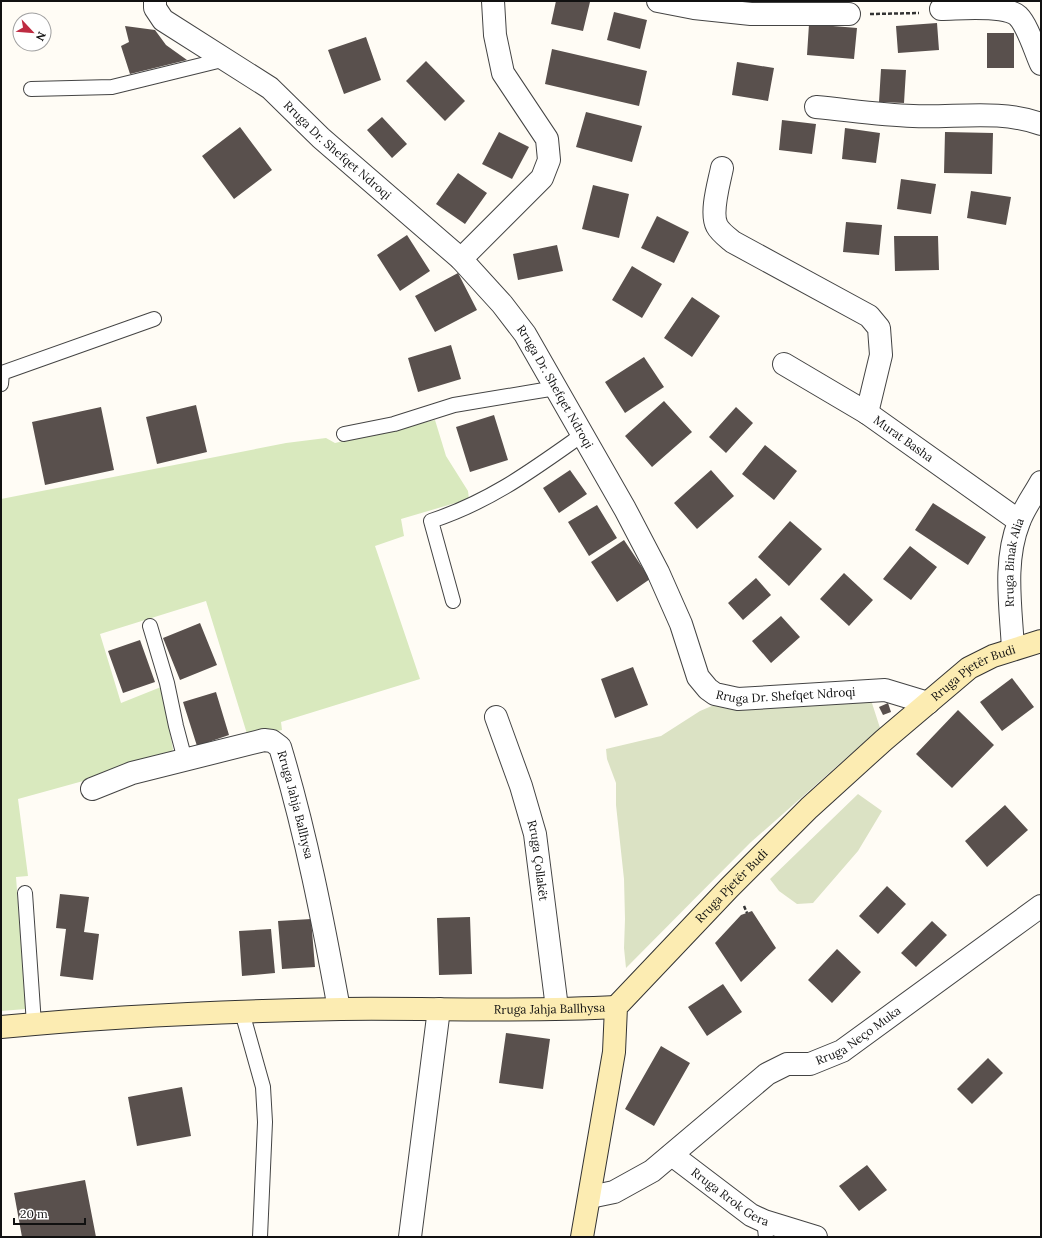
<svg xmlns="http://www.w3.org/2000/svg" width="1042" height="1238" viewBox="0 0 1042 1238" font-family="Lora,serif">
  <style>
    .green { fill: #d9e9be }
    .cemetery { fill: #dbe2c4 }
    .building { fill: #59504d }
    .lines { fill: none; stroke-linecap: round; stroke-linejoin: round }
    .lane-casing { stroke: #444; stroke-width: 16 }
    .street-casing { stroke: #444; stroke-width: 24 }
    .secondary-casing { stroke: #333; stroke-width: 24 }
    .path { stroke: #333; stroke-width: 2.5; stroke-dasharray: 4 2; stroke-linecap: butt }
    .lane { stroke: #fff; stroke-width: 14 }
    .street { stroke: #fff; stroke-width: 22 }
    .secondary { stroke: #fcecb2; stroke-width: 22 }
    .labels { text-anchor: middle; stroke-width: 4; stroke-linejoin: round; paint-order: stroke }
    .street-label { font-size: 12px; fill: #111; stroke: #fff }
  </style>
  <rect width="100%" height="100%" fill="#fffcf5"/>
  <path class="green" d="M 435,420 L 446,456 L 468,491 L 469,499 L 401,519 L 404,536 L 375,546 L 420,679 L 281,722 L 282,730 L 248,737 L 206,601 L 100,634 L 121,703 L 161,687 L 173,749 L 170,757 L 18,799 L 28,876 L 16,877 L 26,1009 L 1,1011 L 1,499 L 286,443 L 326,438 L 335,443 Z"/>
  <path class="cemetery" d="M 871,700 L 880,728 L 750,843 L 626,968 L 624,948 L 625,919 L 624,879 L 616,805 L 616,783 L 607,759 L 606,749 L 661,736 L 700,711 L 714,705 L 783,706 Z
    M 858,794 L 882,811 L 858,851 L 813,903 L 797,904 L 779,891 L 770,879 Z"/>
  <path class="building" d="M 556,1 L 590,2 L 583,31 L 551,24 Z
    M 614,12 L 647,20 L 640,49 L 607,40 Z
    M 937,23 L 939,50 L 898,53 L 896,26 Z
    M 809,24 L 857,28 L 854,59 L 807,55 Z
    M 125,26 L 155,30 L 166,45 L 187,60 L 130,74 L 121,46 L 129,42 Z
    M 987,33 L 1014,33 L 1014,68 L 987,68 Z
    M 366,37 L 381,80 L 344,94 L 328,50 Z
    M 552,49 L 647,71 L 639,106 L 545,84 Z
    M 426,61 L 465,101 L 445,121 L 406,81 Z
    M 737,62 L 774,68 L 768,101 L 732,95 Z
    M 881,69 L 906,70 L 904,103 L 879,102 Z
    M 586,112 L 642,126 L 632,162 L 576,147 Z
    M 382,117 L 407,144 L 392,158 L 367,130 Z
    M 782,120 L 816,124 L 812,154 L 779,150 Z
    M 240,127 L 272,170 L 234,199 L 202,156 Z
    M 845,128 L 880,133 L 876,163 L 842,159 Z
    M 499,132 L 529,147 L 512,179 L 482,164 Z
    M 945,132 L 993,133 L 992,174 L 944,173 Z
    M 458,173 L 487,193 L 465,224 L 436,204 Z
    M 901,179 L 936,184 L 931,214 L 897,209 Z
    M 593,185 L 629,194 L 619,238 L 582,229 Z
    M 971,191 L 1011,197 L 1006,225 L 967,218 Z
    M 657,216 L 689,232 L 674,263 L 641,248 Z
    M 846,222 L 882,225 L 879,255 L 843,252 Z
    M 407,235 L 430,271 L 400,291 L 377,255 Z
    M 894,236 L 938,236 L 939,270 L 895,271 Z
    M 557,245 L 563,271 L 518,280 L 513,254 Z
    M 632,266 L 662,284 L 642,318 L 612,300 Z
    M 458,273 L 477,310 L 435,332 L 415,296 Z
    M 692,297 L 720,316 L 692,357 L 664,338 Z
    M 451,345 L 461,379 L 418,392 L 408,358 Z
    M 644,357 L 664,387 L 625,413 L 605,382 Z
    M 664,401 L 692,432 L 652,467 L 625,436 Z
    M 196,405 L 207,452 L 157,464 L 146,417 Z
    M 101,407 L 114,470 L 45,485 L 32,422 Z
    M 736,407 L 753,423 L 726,453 L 709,437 Z
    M 494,415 L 508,460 L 470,472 L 456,427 Z
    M 765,445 L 797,471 L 774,500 L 742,474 Z
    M 570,470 L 587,494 L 559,513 L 543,488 Z
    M 711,470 L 734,496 L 697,529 L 674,503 Z
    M 933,503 L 986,537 L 968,565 L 915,530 Z
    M 597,505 L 617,538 L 589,556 L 568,522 Z
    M 790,521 L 822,549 L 789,586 L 758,557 Z
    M 624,540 L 650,579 L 617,602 L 591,562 Z
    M 910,546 L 937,567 L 911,600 L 883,579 Z
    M 844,573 L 873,600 L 849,626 L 820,599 Z
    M 756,578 L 771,595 L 743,620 L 728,603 Z
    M 781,616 L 800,637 L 771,663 L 752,641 Z
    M 200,623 L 217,665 L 180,680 L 163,638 Z
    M 140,640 L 155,682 L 123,693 L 108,651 Z
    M 633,667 L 648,705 L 615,718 L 601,679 Z
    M 1012,678 L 1034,707 L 1002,731 L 980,702 Z
    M 216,692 L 229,735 L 197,746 L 183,702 Z
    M 888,703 L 891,712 L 883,715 L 879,707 Z
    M 958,710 L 994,745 L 952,788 L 916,754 Z
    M 1005,805 L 1028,830 L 987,867 L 965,841 Z
    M 887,886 L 906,904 L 878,934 L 859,916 Z
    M 60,894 L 89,897 L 84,932 L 99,934 L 93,980 L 60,976 L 66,929 L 56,928 Z
    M 752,911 L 776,948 L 741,982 L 715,943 L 741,915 Z
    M 470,917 L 472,974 L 439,975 L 437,918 Z
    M 311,919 L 315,967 L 282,969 L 278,921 Z
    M 932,921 L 947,935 L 916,967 L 901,953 Z
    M 271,929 L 275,973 L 242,976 L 239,931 Z
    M 837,949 L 861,972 L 832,1003 L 808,980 Z
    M 723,984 L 742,1012 L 707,1036 L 688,1007 Z
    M 506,1033 L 550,1039 L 543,1089 L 499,1083 Z
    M 661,1046 L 690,1063 L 654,1126 L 625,1109 Z
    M 988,1058 L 1003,1073 L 972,1104 L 957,1089 Z
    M 182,1087 L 191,1136 L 137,1146 L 128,1097 Z
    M 867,1165 L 887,1190 L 859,1211 L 839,1186 Z
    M 85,1180 L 96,1237 L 22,1237 L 14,1193 Z"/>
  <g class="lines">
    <g class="lane-casing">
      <path id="lane" d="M 31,89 L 112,87 L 226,59
        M 1,384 L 2,373 L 154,319
        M 344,434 L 394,424 L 454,405 L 556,388
        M 453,601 L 431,521 C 491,501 531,471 582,435
        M 150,626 L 167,683 L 176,726 L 185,760
        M 25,893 L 34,1024
        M 242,1012 L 263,1087 L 265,1122 L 260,1237
        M 764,1221 L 766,1237"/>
    </g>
    <g class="street-casing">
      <g id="street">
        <path id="s1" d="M 155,1 L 155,8 L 163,20 L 270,88 L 321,138 L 461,259 L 502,304 L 525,334 L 625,509 L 658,572 L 681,624 L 698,677 L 708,689 L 715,694 L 738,699 L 885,690 L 928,703"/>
        <path d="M 658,1 L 694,8 L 751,14 L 849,14"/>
        <path d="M 941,9 C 960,9 1004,4 1018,16 C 1028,26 1035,51 1041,64"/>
        <path d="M 816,107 C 848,110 881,115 913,116 C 955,118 1000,109 1041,124"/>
        <path d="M 722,168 C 719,183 710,213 717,226 C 720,232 727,237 733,242 L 869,316 L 879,328 L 881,355 L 867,413"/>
        <path d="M 461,259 L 542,178 L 549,160 L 547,139 L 503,73 L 495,35 L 493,1"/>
        <path id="s2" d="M 784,364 L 867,413 L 1019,521"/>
        <path id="s3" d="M 1013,649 C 1011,608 1003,562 1019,522 C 1024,508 1034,495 1041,482"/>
        <path id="s4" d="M 496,717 L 521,786 L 535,834 L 557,1008"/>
        <path id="s5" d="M 92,789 L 132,773 L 264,740 L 272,741 L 280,747 C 306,833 323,921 339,1009"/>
        <path id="s6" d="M 672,1155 L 751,1215 L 764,1221 L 816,1237"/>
        <path id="s7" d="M 590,1197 L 614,1192 L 652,1171 L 767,1074 L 787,1064 L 810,1064 L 842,1051 L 1041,906"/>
        <path d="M 410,1237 L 439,1009"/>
      </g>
    </g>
    <g class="secondary-casing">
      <g id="secondary">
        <path id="s8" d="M 1,1027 C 114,1016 228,1011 341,1009 C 433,1008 525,1012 616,1007"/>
        <path id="s9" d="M 582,1237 L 614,1052 L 616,1007 L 729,888 L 809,808 L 884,740 L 969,668 L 993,656 L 1041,641"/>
      </g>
    </g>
    <path class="path" d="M 870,14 L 919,13
      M 744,906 L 747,913"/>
    <use href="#lane" class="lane"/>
    <use href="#street" class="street"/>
    <use href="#secondary" class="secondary"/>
  </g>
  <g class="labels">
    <g class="street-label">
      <text dy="4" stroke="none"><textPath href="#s1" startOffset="240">Rruga Dr. Shefqet Ndroqi</textPath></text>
      <text dy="4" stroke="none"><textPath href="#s1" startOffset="564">Rruga Dr. Shefqet Ndroqi</textPath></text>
      <text dy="4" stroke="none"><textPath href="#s2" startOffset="141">Murat Basha</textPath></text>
      <text dy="4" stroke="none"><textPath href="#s3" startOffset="87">Rruga Binak Alia</textPath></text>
      <text dy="4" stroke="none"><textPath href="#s9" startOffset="724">Rruga Pjetër Budi</textPath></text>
      <text dy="4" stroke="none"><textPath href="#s1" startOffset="984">Rruga Dr. Shefqet Ndroqi</textPath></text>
      <text dy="4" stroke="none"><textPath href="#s5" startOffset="257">Rruga Jahja Ballhysa</textPath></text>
      <text dy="4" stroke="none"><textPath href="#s4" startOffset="150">Rruga Çollakët</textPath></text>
      <text dy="4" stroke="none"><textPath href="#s9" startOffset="400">Rruga Pjetër Budi</textPath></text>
      <text dy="4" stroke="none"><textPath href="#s8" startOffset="549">Rruga Jahja Ballhysa</textPath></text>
      <text dy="4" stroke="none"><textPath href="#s7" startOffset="320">Rruga Neço Muka</textPath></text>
      <text dy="4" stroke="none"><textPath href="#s6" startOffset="72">Rruga Rrok Gera</textPath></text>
    </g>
  </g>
  <rect width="1042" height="1238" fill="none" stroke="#111111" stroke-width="4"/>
  <g transform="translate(32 32) rotate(116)"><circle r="19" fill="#ffffff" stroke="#a0a0a0"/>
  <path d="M0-3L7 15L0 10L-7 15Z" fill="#be2b41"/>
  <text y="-6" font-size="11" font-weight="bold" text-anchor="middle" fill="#111111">N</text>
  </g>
  <path d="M14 1218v6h71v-6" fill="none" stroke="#111111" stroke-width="2"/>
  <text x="20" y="1218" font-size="12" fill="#111111" stroke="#ffffff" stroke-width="3" paint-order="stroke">20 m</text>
</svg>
